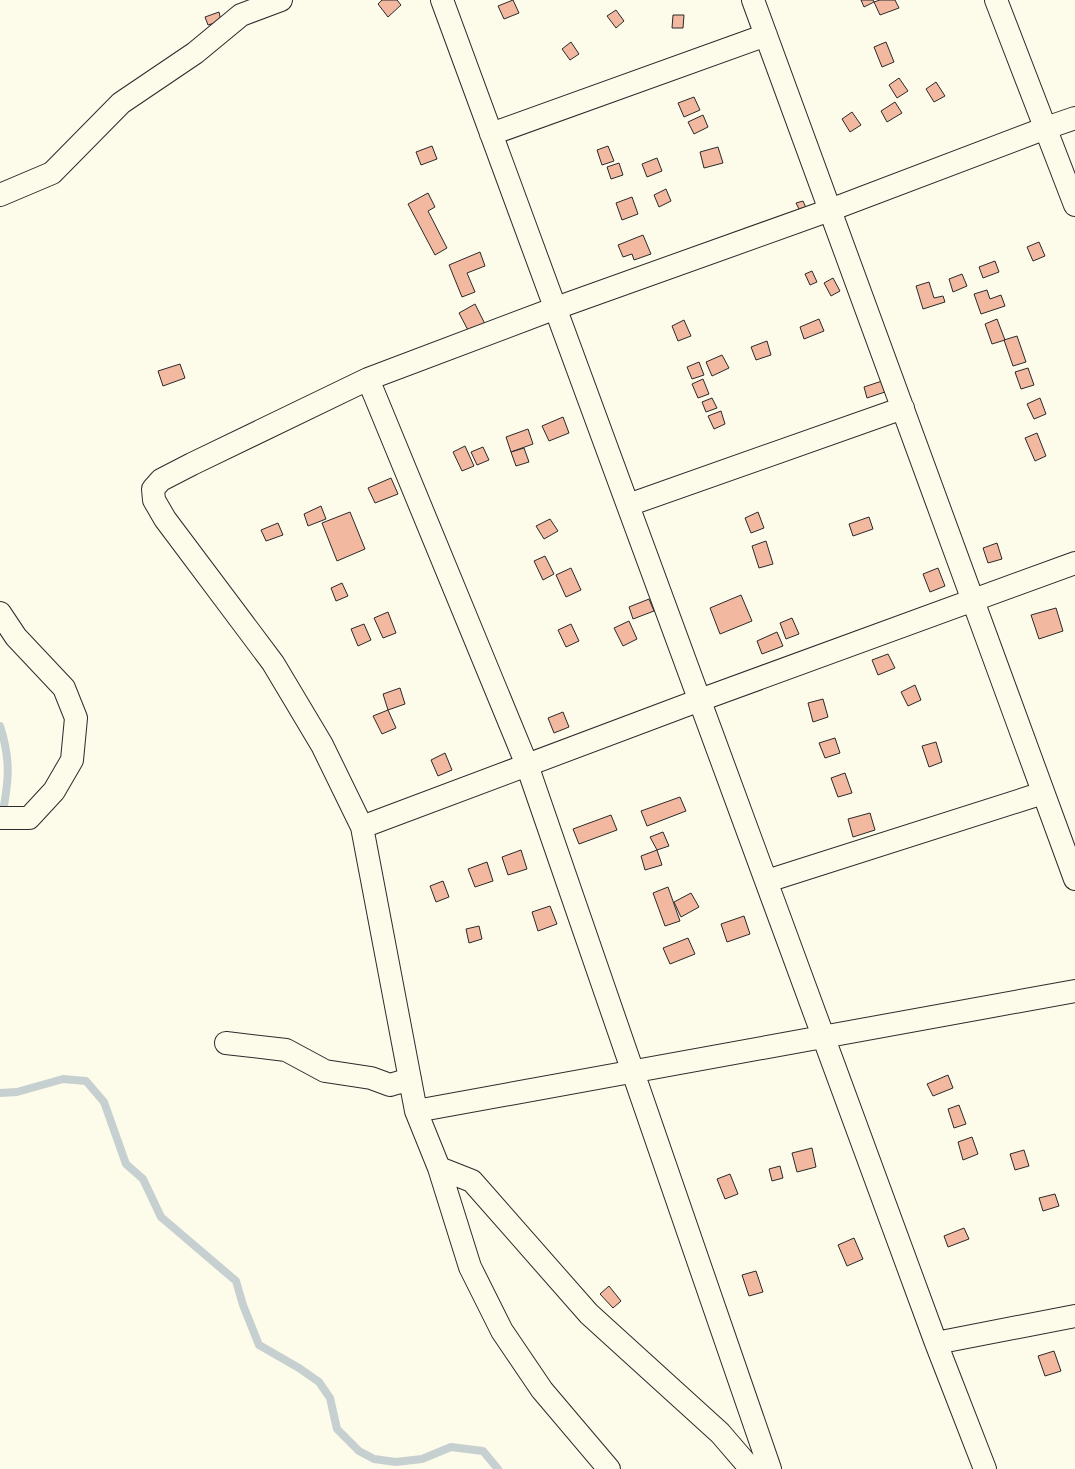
<svg xmlns="http://www.w3.org/2000/svg" width="1075" height="1469" viewBox="0 0 1075 1469" font-family="'Roboto Condensed',sans-serif">
  <style>
    .lines { fill: none; stroke-linecap: round; stroke-linejoin: round }
    .stream { stroke: #c7d0d0; stroke-width: 8 }
    .building { fill: #f2b8a0; stroke: #2b2b2b }
    .street-casing { stroke: #2b2b2b; stroke-width: 24 }
    .street { stroke: #fdfbea; stroke-width: 22 }
  </style>
  <rect width="100%" height="100%" fill="#fdfbea"/>
  <g class="lines">
    <path class="stream" d="M 0,726 C 11,760 9,781 2,816
      M 0,1093 L 17,1092 L 63,1079 L 86,1081 L 104,1102 L 126,1164 L 143,1179 L 161,1217 L 236,1281 L 243,1305 L 259,1345 L 299,1368 L 319,1382 L 330,1398 L 337,1429 L 359,1451 L 374,1459 L 396,1462 L 422,1459 L 451,1447 L 483,1451 L 498,1469"/>
  </g>
  <path class="building" d="M 382,0 L 397,0 L 401,5 L 388,17 L 378,4 Z
    M 513,0 L 519,13 L 504,19 L 498,6 Z
    M 861,0 L 873,0 L 874,2 L 864,7 Z
    M 880,0 L 895,0 L 899,8 L 880,15 L 874,2 Z
    M 616,10 L 624,21 L 616,28 L 607,16 Z
    M 219,12 L 221,21 L 208,25 L 205,17 Z
    M 673,15 L 684,15 L 683,28 L 672,28 Z
    M 571,42 L 579,54 L 570,60 L 562,49 Z
    M 886,42 L 894,62 L 882,67 L 874,47 Z
    M 899,78 L 908,91 L 897,98 L 889,85 Z
    M 936,82 L 945,96 L 934,102 L 926,89 Z
    M 694,97 L 700,110 L 684,117 L 678,103 Z
    M 895,102 L 902,113 L 887,122 L 881,111 Z
    M 852,112 L 861,125 L 850,132 L 842,119 Z
    M 703,115 L 708,127 L 694,134 L 688,122 Z
    M 432,146 L 437,159 L 421,165 L 416,152 Z
    M 608,146 L 614,161 L 602,165 L 597,150 Z
    M 718,147 L 723,163 L 704,168 L 700,152 Z
    M 657,158 L 662,171 L 647,177 L 642,164 Z
    M 619,163 L 623,175 L 611,179 L 607,167 Z
    M 666,189 L 671,201 L 659,207 L 654,195 Z
    M 428,193 L 435,207 L 428,211 L 447,248 L 435,255 L 408,204 Z
    M 632,197 L 638,214 L 622,220 L 616,203 Z
    M 803,201 L 807,210 L 801,213 L 796,203 Z
    M 643,235 L 651,254 L 634,260 L 632,254 L 623,257 L 618,245 Z
    M 1039,242 L 1045,256 L 1033,261 L 1027,247 Z
    M 480,252 L 485,266 L 467,273 L 475,292 L 462,297 L 449,265 Z
    M 995,261 L 999,272 L 983,278 L 979,267 Z
    M 812,271 L 817,282 L 810,285 L 805,274 Z
    M 962,274 L 967,286 L 953,292 L 949,279 Z
    M 833,278 L 840,291 L 831,296 L 824,283 Z
    M 929,282 L 934,298 L 943,296 L 945,302 L 923,309 L 916,286 Z
    M 987,290 L 990,299 L 1001,295 L 1005,306 L 981,314 L 974,294 Z
    M 475,304 L 486,326 L 470,334 L 459,313 Z
    M 819,319 L 824,331 L 804,339 L 800,327 Z
    M 997,319 L 1005,340 L 992,344 L 985,324 Z
    M 684,320 L 691,336 L 678,341 L 672,326 Z
    M 1017,336 L 1026,362 L 1013,366 L 1004,340 Z
    M 767,341 L 771,355 L 756,360 L 751,347 Z
    M 722,355 L 729,368 L 712,376 L 706,362 Z
    M 699,362 L 704,375 L 692,379 L 687,367 Z
    M 180,364 L 185,378 L 163,386 L 158,371 Z
    M 1028,368 L 1034,385 L 1021,389 L 1015,372 Z
    M 703,379 L 709,394 L 698,398 L 692,384 Z
    M 882,381 L 885,392 L 867,398 L 864,387 Z
    M 712,398 L 717,408 L 706,412 L 702,402 Z
    M 1040,398 L 1046,414 L 1034,419 L 1027,404 Z
    M 721,411 L 725,424 L 714,429 L 708,416 Z
    M 563,417 L 569,433 L 549,441 L 542,426 Z
    M 528,429 L 533,444 L 511,452 L 506,437 Z
    M 1037,433 L 1046,456 L 1035,461 L 1025,438 Z
    M 465,446 L 474,466 L 462,471 L 453,452 Z
    M 483,447 L 489,460 L 477,465 L 471,452 Z
    M 524,448 L 529,462 L 516,466 L 511,452 Z
    M 391,478 L 398,494 L 375,503 L 368,488 Z
    M 321,506 L 326,519 L 308,526 L 304,514 Z
    M 350,512 L 365,549 L 337,561 L 322,523 Z
    M 758,512 L 764,528 L 751,533 L 745,518 Z
    M 869,517 L 873,529 L 853,536 L 849,524 Z
    M 550,519 L 558,531 L 544,539 L 536,526 Z
    M 278,523 L 283,535 L 266,541 L 261,530 Z
    M 766,541 L 773,564 L 759,568 L 752,546 Z
    M 997,543 L 1002,559 L 988,563 L 983,548 Z
    M 545,556 L 554,574 L 543,580 L 534,561 Z
    M 571,568 L 581,590 L 566,597 L 556,575 Z
    M 938,568 L 945,586 L 930,592 L 923,574 Z
    M 342,583 L 348,596 L 336,601 L 331,588 Z
    M 741,595 L 752,621 L 720,634 L 710,608 Z
    M 649,599 L 654,611 L 633,619 L 629,607 Z
    M 1056,608 L 1063,631 L 1039,639 L 1031,615 Z
    M 388,612 L 396,633 L 383,638 L 374,618 Z
    M 792,618 L 799,634 L 786,639 L 780,623 Z
    M 629,621 L 637,639 L 623,646 L 614,628 Z
    M 364,624 L 371,640 L 358,646 L 351,629 Z
    M 571,624 L 579,641 L 566,647 L 558,630 Z
    M 777,632 L 783,646 L 762,654 L 757,641 Z
    M 888,654 L 895,668 L 878,675 L 872,660 Z
    M 915,685 L 921,700 L 908,706 L 901,692 Z
    M 400,688 L 405,704 L 388,710 L 383,694 Z
    M 823,699 L 828,717 L 813,722 L 808,703 Z
    M 388,710 L 396,728 L 382,734 L 373,716 Z
    M 563,712 L 569,727 L 554,733 L 548,718 Z
    M 835,738 L 840,753 L 825,758 L 819,743 Z
    M 936,742 L 942,762 L 929,767 L 922,746 Z
    M 445,753 L 452,770 L 438,776 L 431,760 Z
    M 845,773 L 852,793 L 838,797 L 831,778 Z
    M 680,797 L 686,811 L 647,826 L 641,811 Z
    M 870,813 L 875,830 L 853,837 L 848,819 Z
    M 611,815 L 617,830 L 579,844 L 573,829 Z
    M 663,832 L 669,846 L 657,850 L 650,837 Z
    M 521,850 L 527,869 L 508,875 L 502,857 Z
    M 657,850 L 662,865 L 645,870 L 641,856 Z
    M 487,862 L 493,881 L 475,887 L 468,869 Z
    M 443,881 L 449,897 L 436,902 L 430,886 Z
    M 668,887 L 680,921 L 665,926 L 653,893 Z
    M 691,893 L 699,907 L 681,917 L 674,902 Z
    M 550,906 L 557,924 L 538,931 L 532,912 Z
    M 744,916 L 750,934 L 727,942 L 721,924 Z
    M 479,926 L 482,939 L 469,943 L 466,929 Z
    M 688,938 L 695,954 L 670,964 L 663,948 Z
    M 948,1075 L 953,1088 L 933,1096 L 927,1084 Z
    M 959,1105 L 966,1124 L 954,1128 L 948,1109 Z
    M 972,1137 L 978,1154 L 963,1160 L 958,1142 Z
    M 812,1148 L 816,1167 L 797,1172 L 792,1153 Z
    M 1024,1150 L 1029,1166 L 1015,1170 L 1010,1154 Z
    M 780,1166 L 783,1178 L 772,1181 L 769,1169 Z
    M 730,1174 L 738,1194 L 725,1199 L 717,1179 Z
    M 1055,1194 L 1059,1206 L 1043,1211 L 1039,1198 Z
    M 964,1228 L 969,1239 L 948,1247 L 944,1236 Z
    M 854,1238 L 863,1259 L 847,1266 L 838,1245 Z
    M 756,1271 L 763,1292 L 749,1296 L 742,1275 Z
    M 609,1286 L 621,1301 L 613,1308 L 600,1294 Z
    M 1054,1351 L 1061,1371 L 1045,1376 L 1038,1356 Z"/>
  <g class="lines">
    <g class="street-casing">
      <path id="street" d="M 442,0 L 936,1343 L 985,1469
        M 753,0 L 1075,879
        M 996,0 L 1075,205
        M 491,134 L 766,35
        M 0,195 L 52,173 L 121,103 L 195,53 L 241,15 L 281,0
        M 368,379 L 527,765 L 770,1469
        M 628,505 L 903,408
        M 0,613 L 16,637 L 64,688 L 76,718 L 72,760 L 54,791 L 29,818 L 0,818
        M 362,827 L 700,700 L 1075,563
        M 767,881 L 1043,793
        M 226,1043 L 286,1050 L 325,1071 L 371,1078 L 390,1085 L 410,1079
        M 416,1111 L 1075,991
        M 439,1168 L 472,1181 L 589,1314 L 720,1433 L 751,1469
        M 936,1343 L 1075,1316
        M 609,1469 L 542,1390 L 502,1331 L 470,1267 L 439,1168 L 416,1111 L 362,827 L 322,745 L 273,663 L 165,519 L 154,500 L 153,489 L 161,480 L 192,464 L 368,379 L 556,308 L 830,210 L 1046,128 L 1075,118"/>
    </g>
    <use href="#street" class="street"/>
  </g>
</svg>
